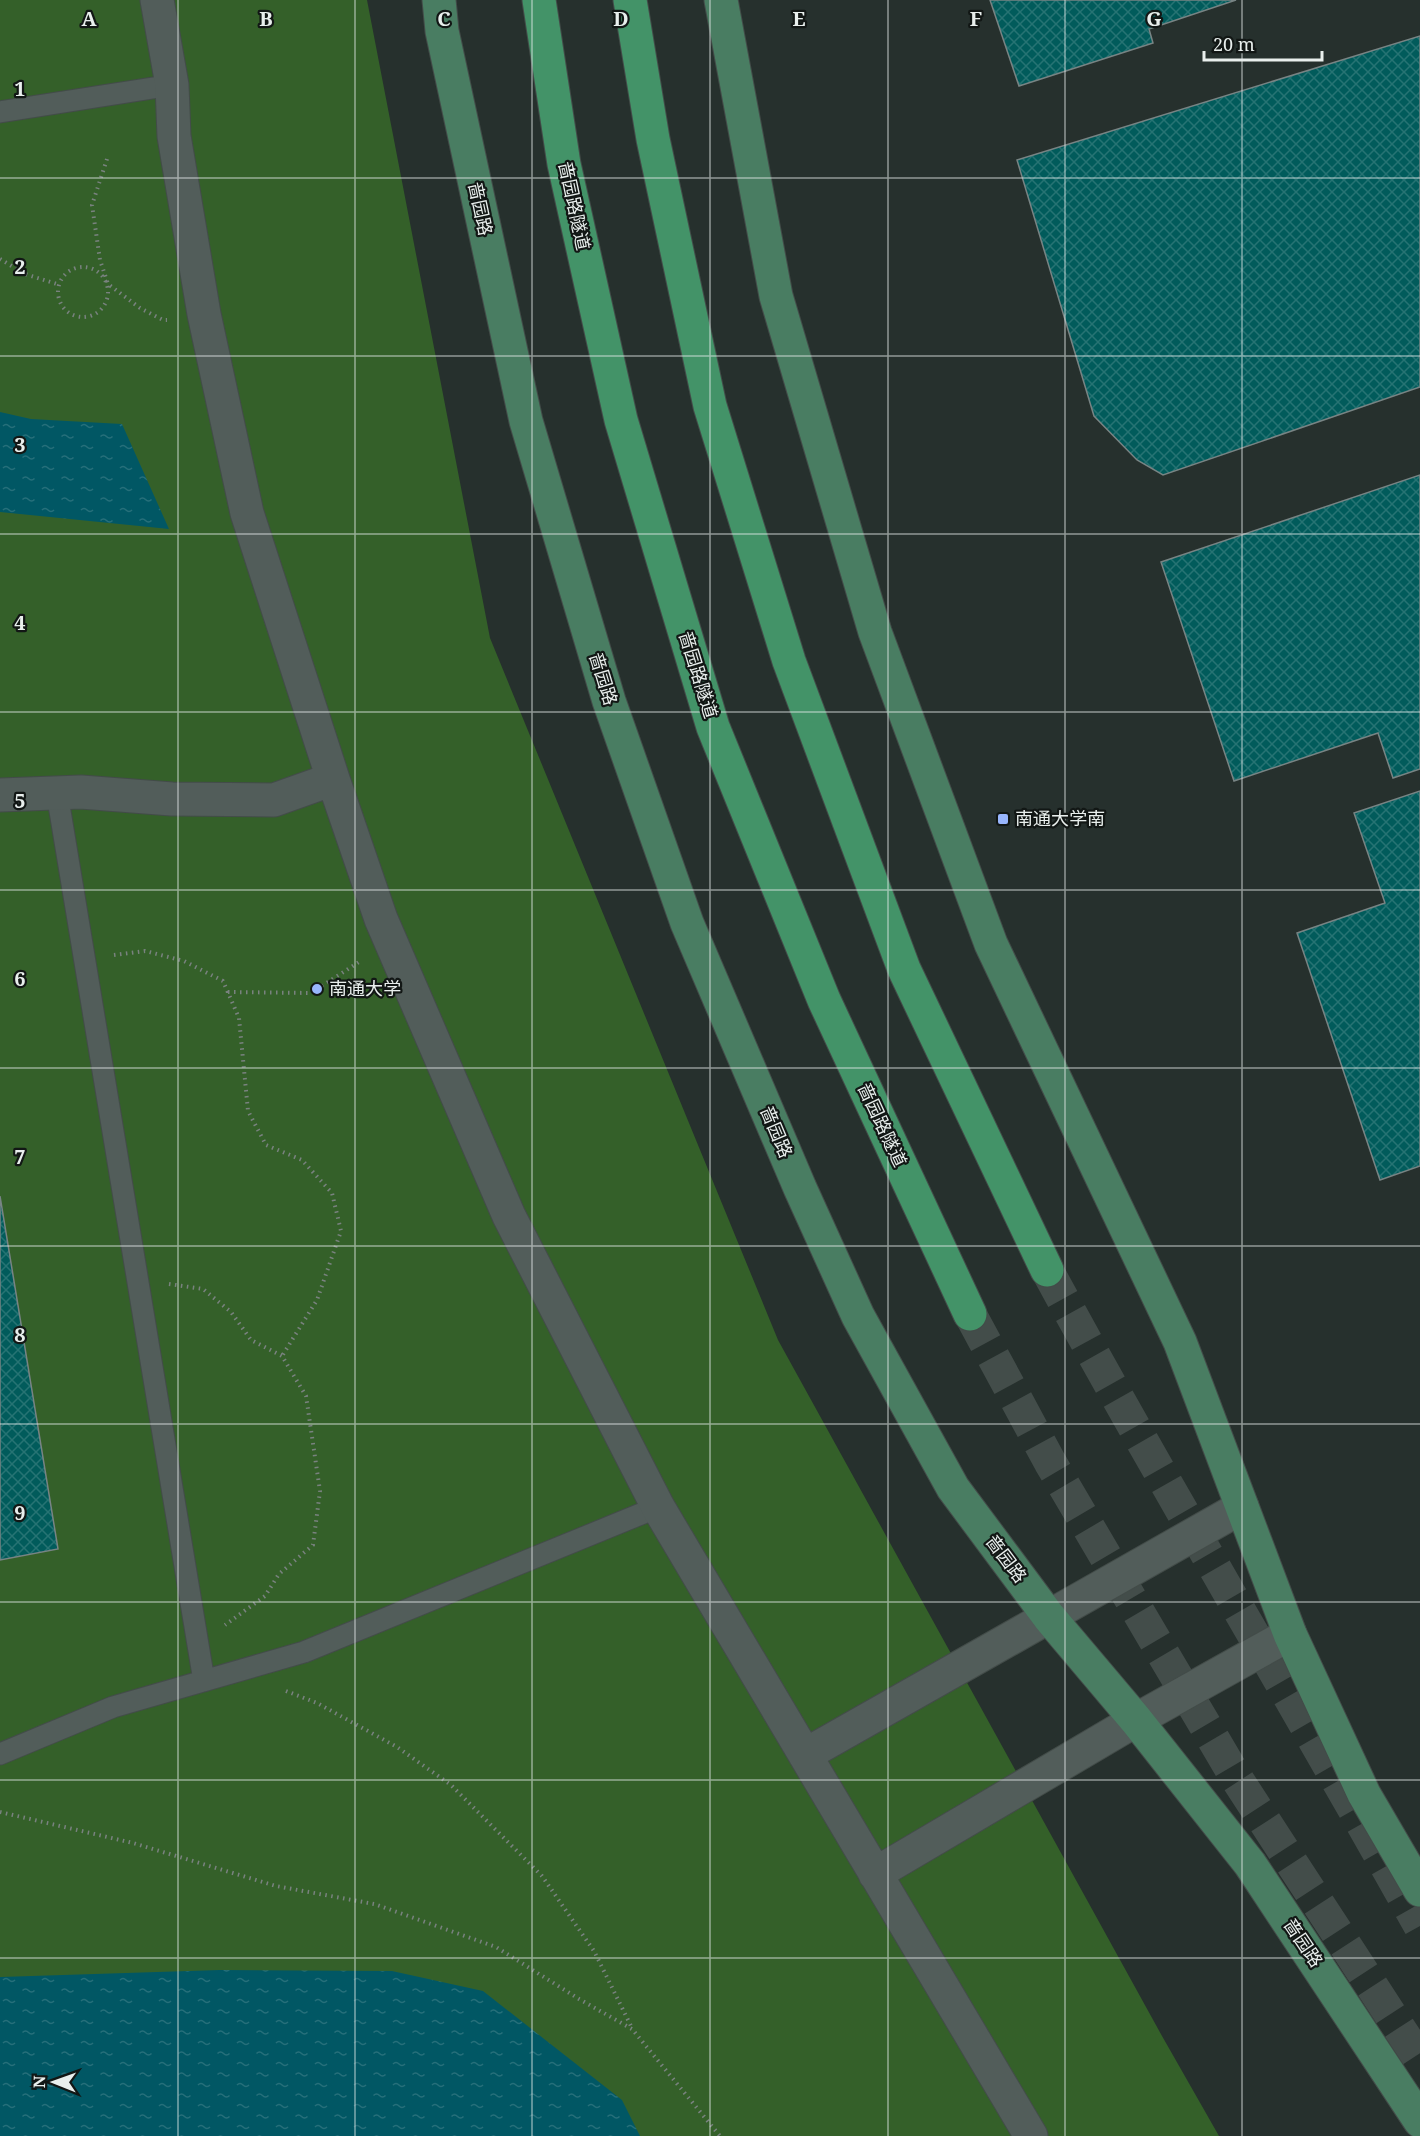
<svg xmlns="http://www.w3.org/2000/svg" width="1420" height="2136" viewBox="0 0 1420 2136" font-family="'Noto Serif','Noto Sans SC',serif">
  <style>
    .park { fill: #346029 }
    .water { fill: url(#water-ripples) }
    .building { fill: url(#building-cross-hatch); stroke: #788484; stroke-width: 1.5 }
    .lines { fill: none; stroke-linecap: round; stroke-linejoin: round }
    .highway-tunnel { stroke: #434d4a; stroke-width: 33; stroke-dasharray: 33 16; stroke-linecap: butt }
    .lane-casing { stroke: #434c49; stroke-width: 23 }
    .street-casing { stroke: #434c49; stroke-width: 35 }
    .primary-casing { stroke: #434c49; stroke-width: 35 }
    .highway-casing { stroke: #434c49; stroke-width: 35 }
    .path { stroke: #79827f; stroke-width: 4; stroke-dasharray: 1.5 4.5; stroke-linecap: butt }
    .lane { stroke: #525d5a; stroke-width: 21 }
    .street { stroke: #525d5a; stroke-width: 33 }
    .primary { stroke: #497d62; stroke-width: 33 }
    .highway { stroke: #439368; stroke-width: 33 }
    .grid { fill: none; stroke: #e9efed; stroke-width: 1.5; stroke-opacity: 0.55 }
    .poi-dot { fill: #98b6fd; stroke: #121715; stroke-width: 2 }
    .labels { text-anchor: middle; stroke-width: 4.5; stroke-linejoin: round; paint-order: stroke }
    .street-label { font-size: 18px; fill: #e9efed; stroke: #121715 }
    .poi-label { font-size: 18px; fill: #e9efed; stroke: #121715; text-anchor: start }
    .grid-label { font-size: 20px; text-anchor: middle; font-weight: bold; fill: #e9efed; stroke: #121715; stroke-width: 4.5; stroke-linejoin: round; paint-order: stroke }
  </style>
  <defs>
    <pattern id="water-ripples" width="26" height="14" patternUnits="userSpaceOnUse" patternTransform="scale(1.5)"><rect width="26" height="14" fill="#015764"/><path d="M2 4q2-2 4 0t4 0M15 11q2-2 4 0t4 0" fill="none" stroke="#266f7a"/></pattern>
    <pattern id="building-cross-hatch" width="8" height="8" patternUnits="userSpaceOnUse" patternTransform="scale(1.5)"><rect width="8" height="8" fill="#015b5b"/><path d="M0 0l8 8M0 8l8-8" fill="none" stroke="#267373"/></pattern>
  </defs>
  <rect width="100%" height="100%" fill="#26302d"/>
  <path class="park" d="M 0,0 L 367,0 L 490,638 L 778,1340 L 1162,2036 L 1219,2136 L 0,2136 Z"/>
  <path class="water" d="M 0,412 L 31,419 L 122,424 L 169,529 L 0,512 Z
    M 220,1970 L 392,1971 L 483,1991 L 622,2100 L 640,2136 L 0,2136 L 0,1977 Z"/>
  <path class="building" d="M 990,0 L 1236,0 L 1149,29 L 1153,43 L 1019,86 Z
    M 1420,36 L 1420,387 L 1163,475 L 1137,460 L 1094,416 L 1017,160 Z
    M 1420,475 L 1420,769 L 1393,778 L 1378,733 L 1234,781 L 1161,562 Z
    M 1420,791 L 1420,1166 L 1380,1180 L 1297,933 L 1385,903 L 1354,813 Z
    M 0,1196 L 58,1549 L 0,1560 Z"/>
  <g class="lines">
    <path class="highway-tunnel" d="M 1047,1270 C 1167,1491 1297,1706 1420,1926
      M 970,1314 L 1050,1462 L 1235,1776 L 1420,2060"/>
    <g class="lane-casing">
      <path id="lane" d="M 0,112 L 172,85
        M 57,793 L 204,1681
        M 0,1754 L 113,1707 L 304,1652 L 658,1507"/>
    </g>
    <g class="street-casing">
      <path id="street" d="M 157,0 L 172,85 L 174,136 L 204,314 L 247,513 L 333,779 L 381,919 L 509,1216 L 658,1507 L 1031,2136
        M 0,795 L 81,792 L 172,799 L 274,800 L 333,779
        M 805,1755 L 1242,1507
        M 875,1874 L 1136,1720 L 1290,1634"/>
    </g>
    <g class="primary-casing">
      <path id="primary" d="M 439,0 L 442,31 L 526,421 L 609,701 L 687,923 L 800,1188 L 858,1316 L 953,1488 L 1049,1617 L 1136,1720 L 1250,1864 L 1420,2121
        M 721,0 L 776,296 L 875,632 L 991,944 L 1180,1342 L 1290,1634 L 1364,1794 L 1420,1890"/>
    </g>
    <g class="highway-casing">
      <path id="highway" d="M 539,0 L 564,164 L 621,420 L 713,727 L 824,1000 L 970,1314
        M 630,0 L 653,139 L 710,406 L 789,661 L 904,969 L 1047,1270"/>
    </g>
    <path class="path" d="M 107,159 L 92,205 L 100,260 L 108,284 L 140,308 L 163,320 L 167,320
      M 0,259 L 25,274 L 60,285
      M58 292a25 25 0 1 1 50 0a25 25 0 1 1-50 0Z
      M 114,955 L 145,951 L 184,961 L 223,981 L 239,1018 L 248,1111 L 266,1145 L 302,1160 L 332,1193 L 341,1231 L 317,1300 L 282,1356
      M 228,992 L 311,993 L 359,962
      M 169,1284 L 203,1289 L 231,1312 L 251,1340 L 282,1356 L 306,1396 L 320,1491 L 313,1545 L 279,1574 L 265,1596 L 225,1625
      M 286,1691 L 317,1703 L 397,1747 L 451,1785 L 542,1876 L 594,1951 L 632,2028
      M 0,1812 L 133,1843 L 276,1886 L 374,1904 L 496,1947 L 579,1999 L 632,2029 L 720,2136"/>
    <use href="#lane" class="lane"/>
    <use href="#street" class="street"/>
    <use href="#primary" class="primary"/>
    <use href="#highway" class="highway"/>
  </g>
  <path class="grid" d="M 178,0 L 178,2136M 355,0 L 355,2136M 532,0 L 532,2136M 710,0 L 710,2136M 888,0 L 888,2136M 1065,0 L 1065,2136M 1242,0 L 1242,2136M 0,178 L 1420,178M 0,356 L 1420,356M 0,534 L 1420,534M 0,712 L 1420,712M 0,890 L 1420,890M 0,1068 L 1420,1068M 0,1246 L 1420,1246M 0,1424 L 1420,1424M 0,1602 L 1420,1602M 0,1780 L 1420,1780M 0,1958 L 1420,1958"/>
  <g class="poi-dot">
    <rect x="997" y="813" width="12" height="12" rx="3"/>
    <circle cx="317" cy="989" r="6"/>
  </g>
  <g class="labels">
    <g class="street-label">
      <text transform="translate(574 206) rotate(78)" y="6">啬园路隧道</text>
      <text transform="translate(480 209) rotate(78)" y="6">啬园路</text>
      <text transform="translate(698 675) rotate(73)" y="6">啬园路隧道</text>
      <text transform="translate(603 679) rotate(73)" y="6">啬园路</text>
      <text transform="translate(882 1125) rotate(65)" y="6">啬园路隧道</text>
      <text transform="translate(776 1132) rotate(67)" y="6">啬园路</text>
      <text transform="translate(1006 1559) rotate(53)" y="6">啬园路</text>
      <text transform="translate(1303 1943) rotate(56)" y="6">啬园路</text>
    </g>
    <g class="poi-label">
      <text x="1015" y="825">南通大学南</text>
      <text x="329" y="995">南通大学</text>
    </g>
  </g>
  <g class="grid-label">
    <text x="89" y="26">A</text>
    <text x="266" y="26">B</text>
    <text x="444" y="26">C</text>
    <text x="621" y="26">D</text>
    <text x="799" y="26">E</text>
    <text x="976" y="26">F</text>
    <text x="1154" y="26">G</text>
    <text x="20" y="96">1</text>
    <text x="20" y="274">2</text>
    <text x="20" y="452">3</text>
    <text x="20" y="630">4</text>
    <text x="20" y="808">5</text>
    <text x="20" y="986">6</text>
    <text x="20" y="1164">7</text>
    <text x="20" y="1342">8</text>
    <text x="20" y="1520">9</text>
  </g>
  <g transform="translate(54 2082) rotate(271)" stroke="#121715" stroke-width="4.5" paint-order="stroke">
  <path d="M0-4.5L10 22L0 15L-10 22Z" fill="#e9efed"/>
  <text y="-9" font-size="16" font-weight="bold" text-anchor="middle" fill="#e9efed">N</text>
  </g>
  <path d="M1204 51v9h118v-9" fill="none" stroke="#e9efed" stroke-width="3"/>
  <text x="1213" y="51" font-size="18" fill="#e9efed" stroke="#121715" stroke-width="4.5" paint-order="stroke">20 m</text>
</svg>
